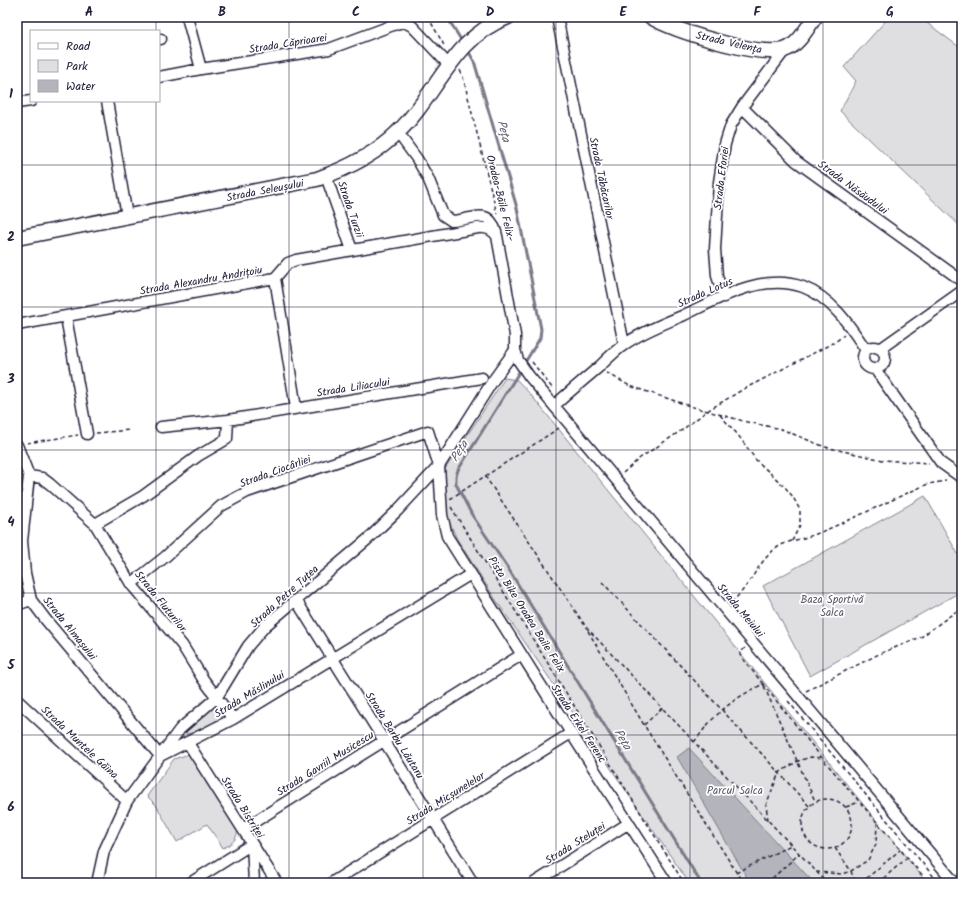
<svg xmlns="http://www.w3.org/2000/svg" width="979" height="900" viewBox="0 0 979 900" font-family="Kalam,sans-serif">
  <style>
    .green { fill: #dfdfe2; stroke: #80808e }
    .water { fill: #b4b4bc; stroke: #7a7a88 }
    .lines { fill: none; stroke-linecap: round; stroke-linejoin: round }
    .stream { stroke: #7a7a88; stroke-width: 3 }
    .street-casing { stroke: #22223b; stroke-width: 13 }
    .secondary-casing { stroke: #22223b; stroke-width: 17 }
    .path { stroke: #22223b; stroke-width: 1.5; stroke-dasharray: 4 3; stroke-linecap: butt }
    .street { stroke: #fff; stroke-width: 10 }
    .secondary { stroke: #fff; stroke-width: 14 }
    .grid { fill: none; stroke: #22223b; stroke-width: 1; stroke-opacity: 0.55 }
    .labels { text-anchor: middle; stroke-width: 3.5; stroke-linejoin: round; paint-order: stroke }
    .street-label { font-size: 11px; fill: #22223b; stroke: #fff }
    .park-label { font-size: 11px; fill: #5b5b6d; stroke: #fff }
    .water-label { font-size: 12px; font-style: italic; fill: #5c5c6f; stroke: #fff }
    .neatline { fill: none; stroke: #22223b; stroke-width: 1.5 }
    .grid-label { font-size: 13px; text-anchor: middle; font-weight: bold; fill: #22223b }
  </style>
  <rect width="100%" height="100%" fill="#fff"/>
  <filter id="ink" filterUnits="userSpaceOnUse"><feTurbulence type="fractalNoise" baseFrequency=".025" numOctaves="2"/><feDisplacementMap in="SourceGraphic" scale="8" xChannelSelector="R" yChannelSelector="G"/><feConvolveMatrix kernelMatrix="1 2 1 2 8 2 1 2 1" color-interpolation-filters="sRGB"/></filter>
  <g filter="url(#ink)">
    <path class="green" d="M 889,17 L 919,17 L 962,49 L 962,228 L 840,111 L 856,81 L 844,67 Z
      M 505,378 L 517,380 L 531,395 L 927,883 L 689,883 L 496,600 L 457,539 L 448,519 L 446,506 L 445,469 Z
      M 925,496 L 962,561 L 962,591 L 810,676 L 763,586 Z
      M 215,705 L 220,710 L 222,717 C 211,724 200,733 186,734 L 187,728 L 211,706 Z
      M 189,754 L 238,828 C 237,840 233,843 223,848 L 207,824 L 177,842 L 156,805 L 147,796 L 174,759 Z"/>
    <path class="water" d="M 689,748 L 814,883 L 750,883 L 677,757 Z"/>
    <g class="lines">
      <path class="stream" d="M 447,17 L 463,43
        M 467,49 L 474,61 L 517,208 L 541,329 L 540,338 L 524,364
        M 521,369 L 458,470 L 456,476 L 456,484 L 472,515 L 511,573 L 701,883"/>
      <g class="street-casing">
        <path id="street" d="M 187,17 L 201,69
          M 557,17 L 624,344
          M 159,39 L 161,39
          M 159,77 L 201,69 L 329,49 L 396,24 L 404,22 L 412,26 L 448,64
          M 107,101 L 127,216
          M 17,103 L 31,101
          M 742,107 L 796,161 L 958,278
          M 326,176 L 352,250
          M 275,278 L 296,408
          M 724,297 L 717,276 L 715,249 L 719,182 L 725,144 L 731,125 L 742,107 L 785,50
          M 66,317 L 87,434
          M 17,325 L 275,278 L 288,263 L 296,260 L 478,228 C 486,227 492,229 497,236
          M863 358a11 11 0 1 1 22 0a11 11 0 1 1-22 0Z
          M 880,349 L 962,291
          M 515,350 L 518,360 L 529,376 L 955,883
          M 875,369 L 941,463 L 962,478
          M 554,406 C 569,392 585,379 600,366 C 608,358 616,350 625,344 C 642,332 663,324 682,316 C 718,299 762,272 803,287 C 832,298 850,326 866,350
          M 161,427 L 228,420 L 482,378
          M 17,445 L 29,476 L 22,541 L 25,573 L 31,600 L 46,620 L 160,756 L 180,729 L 217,697 L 248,646 L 265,626 L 368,539 L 397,511 L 439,466 L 492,382 L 515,350 L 515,335 L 497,236 C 490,205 474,220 452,221 L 443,215 L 428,178 L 417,159 L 398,133
          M 29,476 L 42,478 L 50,484 L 95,524 L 131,584 L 182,645 L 203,679 L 233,719
          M 95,524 L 143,496 L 198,456 L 227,439 L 228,420
          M 131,584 L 165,557 L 221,506 L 247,492 L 428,431 L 439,466 L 442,515 L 447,536 L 571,733 L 667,883
          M 296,600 L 473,883
          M 17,605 L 31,600
          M 17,700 L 127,801
          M 188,743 L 277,883
          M 243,829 L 521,655
          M 97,883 L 104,851 L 127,801 L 160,756 L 233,719 L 471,574
          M 190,883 L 252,844 L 254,883
          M 331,883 L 571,733
          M 534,883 L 629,823"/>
      </g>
      <g class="secondary-casing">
        <path id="secondary" d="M 651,17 C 675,31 758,57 784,50 C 798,46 807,28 815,17
          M 17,238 L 317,179 C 346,169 376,154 398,132 C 437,95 453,37 508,17"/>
      </g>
      <path class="path" d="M 428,17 L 445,47
        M 460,70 L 463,77 L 497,214
        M 532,362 L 553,389
        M 607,373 L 630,386 L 693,407 L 747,422 L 781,429 L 825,447 L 883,460 L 929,463
        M 720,415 L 738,435 L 756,460 L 785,487 L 793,497 L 800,510 L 800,525 L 792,541
        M 96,433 L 130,430
        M 27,443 L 78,435
        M 623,473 L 640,458 L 682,430 L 707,411 L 742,390 L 835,342 L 844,335
        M 485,476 L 586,627 L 827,883
        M 450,499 L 559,428
        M 451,507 L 684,883
        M 602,582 L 722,710 L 809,806
        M 731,602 C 750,588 758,560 778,547 C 789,540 804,539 816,534 C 854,519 890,500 928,484 L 946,481
        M 588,631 L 644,725 L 743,883
        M 745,648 L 740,653 L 740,655 L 763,684 L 815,801
        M 806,691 L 879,654 L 921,637 L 962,607
        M 788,701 L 939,883
        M 644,725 L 662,708
        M 694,742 C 701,734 706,725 714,718 C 728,703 745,693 763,684 L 822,758 L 929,883
        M802 824a25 25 0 1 1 50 0a25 25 0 1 1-50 0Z
        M 846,807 L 859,802
        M 768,820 L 766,805 L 779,773 L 798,761 L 811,757 L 822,758
        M 835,848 L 851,871 L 855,883
        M 816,872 L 842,874 L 851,871 L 868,860 L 876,844 L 877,822
        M 736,873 L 791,845
        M 767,883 L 799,854
        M 861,883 L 900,850
        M 878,883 L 907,858"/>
      <use href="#street" class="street"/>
      <use href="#secondary" class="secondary"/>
    </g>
  </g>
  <path class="grid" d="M 156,17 L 156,31M 289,17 L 289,883M 423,17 L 423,883M 556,17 L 556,883M 690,17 L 690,883M 823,17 L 823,883M 156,101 L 156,883M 17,165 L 962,165M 17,307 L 962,307M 17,450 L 962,450M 17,593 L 962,593M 17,735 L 962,735"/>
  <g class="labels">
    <g class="street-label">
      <text transform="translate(729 42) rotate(13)" y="4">Strada Velența</text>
      <text transform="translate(288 43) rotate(-9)" y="4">Strada Căprioarei</text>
      <text transform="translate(602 178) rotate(78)" y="4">Strada Tăbăcarilor</text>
      <text transform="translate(721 178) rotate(-83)" y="4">Strada Eforiei</text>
      <text transform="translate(853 187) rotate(36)" y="4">Strada Năsăudului</text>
      <text transform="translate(265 190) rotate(-11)" y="4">Strada Seleușului</text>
      <text transform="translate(501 198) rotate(76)" y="4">Oradea-Băile Felix-</text>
      <text transform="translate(351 209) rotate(71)" y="4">Strada Turzii</text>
      <text transform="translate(201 280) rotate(-10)" y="4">Strada Alexandru Andrițoiu</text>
      <text transform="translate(705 292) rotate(-24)" y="4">Strada Lotus</text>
      <text transform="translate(353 387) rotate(-9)" y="4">Strada Liliacului</text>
      <text transform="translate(275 471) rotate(-20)" y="4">Strada Ciocârliei</text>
      <text transform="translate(284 596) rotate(-42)" y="4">Strada Petre Țuțea</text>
      <text transform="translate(161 601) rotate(51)" y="4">Strada Fluturilor</text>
      <text transform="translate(741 610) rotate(50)" y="4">Strada Meiului</text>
      <text transform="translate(527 614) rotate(58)" y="4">Pista Bike Oradea Baile Felix</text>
      <text transform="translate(70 628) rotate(51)" y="4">Strada Almașului</text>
      <text transform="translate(249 694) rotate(-31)" y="4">Strada Măslinului</text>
      <text transform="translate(579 723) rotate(57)" y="4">Strada Erkel Ferenc</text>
      <text transform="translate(395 735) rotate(58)" y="4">Strada Barbu Lăutaru</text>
      <text transform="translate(80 742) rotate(43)" y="4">Strada Muntele Găina</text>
      <text transform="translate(325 763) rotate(-32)" y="4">Strada Gavriil Musicescu</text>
      <text transform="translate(445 798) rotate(-32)" y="4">Strada Micșunelelor</text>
      <text transform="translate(243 807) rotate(58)" y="4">Strada Bistriței</text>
      <text transform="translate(575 843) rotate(-32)" y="4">Strada Steluței</text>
    </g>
    <g class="park-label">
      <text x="832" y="603">Baza Sportivă<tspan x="832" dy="13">Salca</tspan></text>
      <text x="735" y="794">Parcul Salca</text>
    </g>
    <g class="water-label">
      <text transform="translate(504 131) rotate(74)" y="4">Peța</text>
      <text transform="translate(459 451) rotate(-58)" y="4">Peța</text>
      <text transform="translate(623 739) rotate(59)" y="4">Peța</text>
    </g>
  </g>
  <rect width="979" height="900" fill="none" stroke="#fff" stroke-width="44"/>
  <rect x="30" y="30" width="130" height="72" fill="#ffffff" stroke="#a7a7b1"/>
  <rect x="38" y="43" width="20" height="6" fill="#ffffff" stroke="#a7a7b1"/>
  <text x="66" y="50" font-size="12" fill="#22223b">Road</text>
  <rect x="38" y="60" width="20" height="12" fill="#dfdfe2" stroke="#a7a7b1"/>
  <text x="66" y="70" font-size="12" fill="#22223b">Park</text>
  <rect x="38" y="80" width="20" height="12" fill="#b4b4bc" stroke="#a7a7b1"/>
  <text x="66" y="90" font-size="12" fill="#22223b">Water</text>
  <rect x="22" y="22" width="935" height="856" class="neatline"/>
  <g class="grid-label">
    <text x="89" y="16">A</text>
    <text x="222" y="16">B</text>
    <text x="356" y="16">C</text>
    <text x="490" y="16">D</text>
    <text x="623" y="16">E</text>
    <text x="757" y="16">F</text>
    <text x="890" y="16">G</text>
    <text x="11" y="98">1</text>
    <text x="11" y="241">2</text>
    <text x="11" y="383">3</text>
    <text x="11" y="526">4</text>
    <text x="11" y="669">5</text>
    <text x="11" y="811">6</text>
  </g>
</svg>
